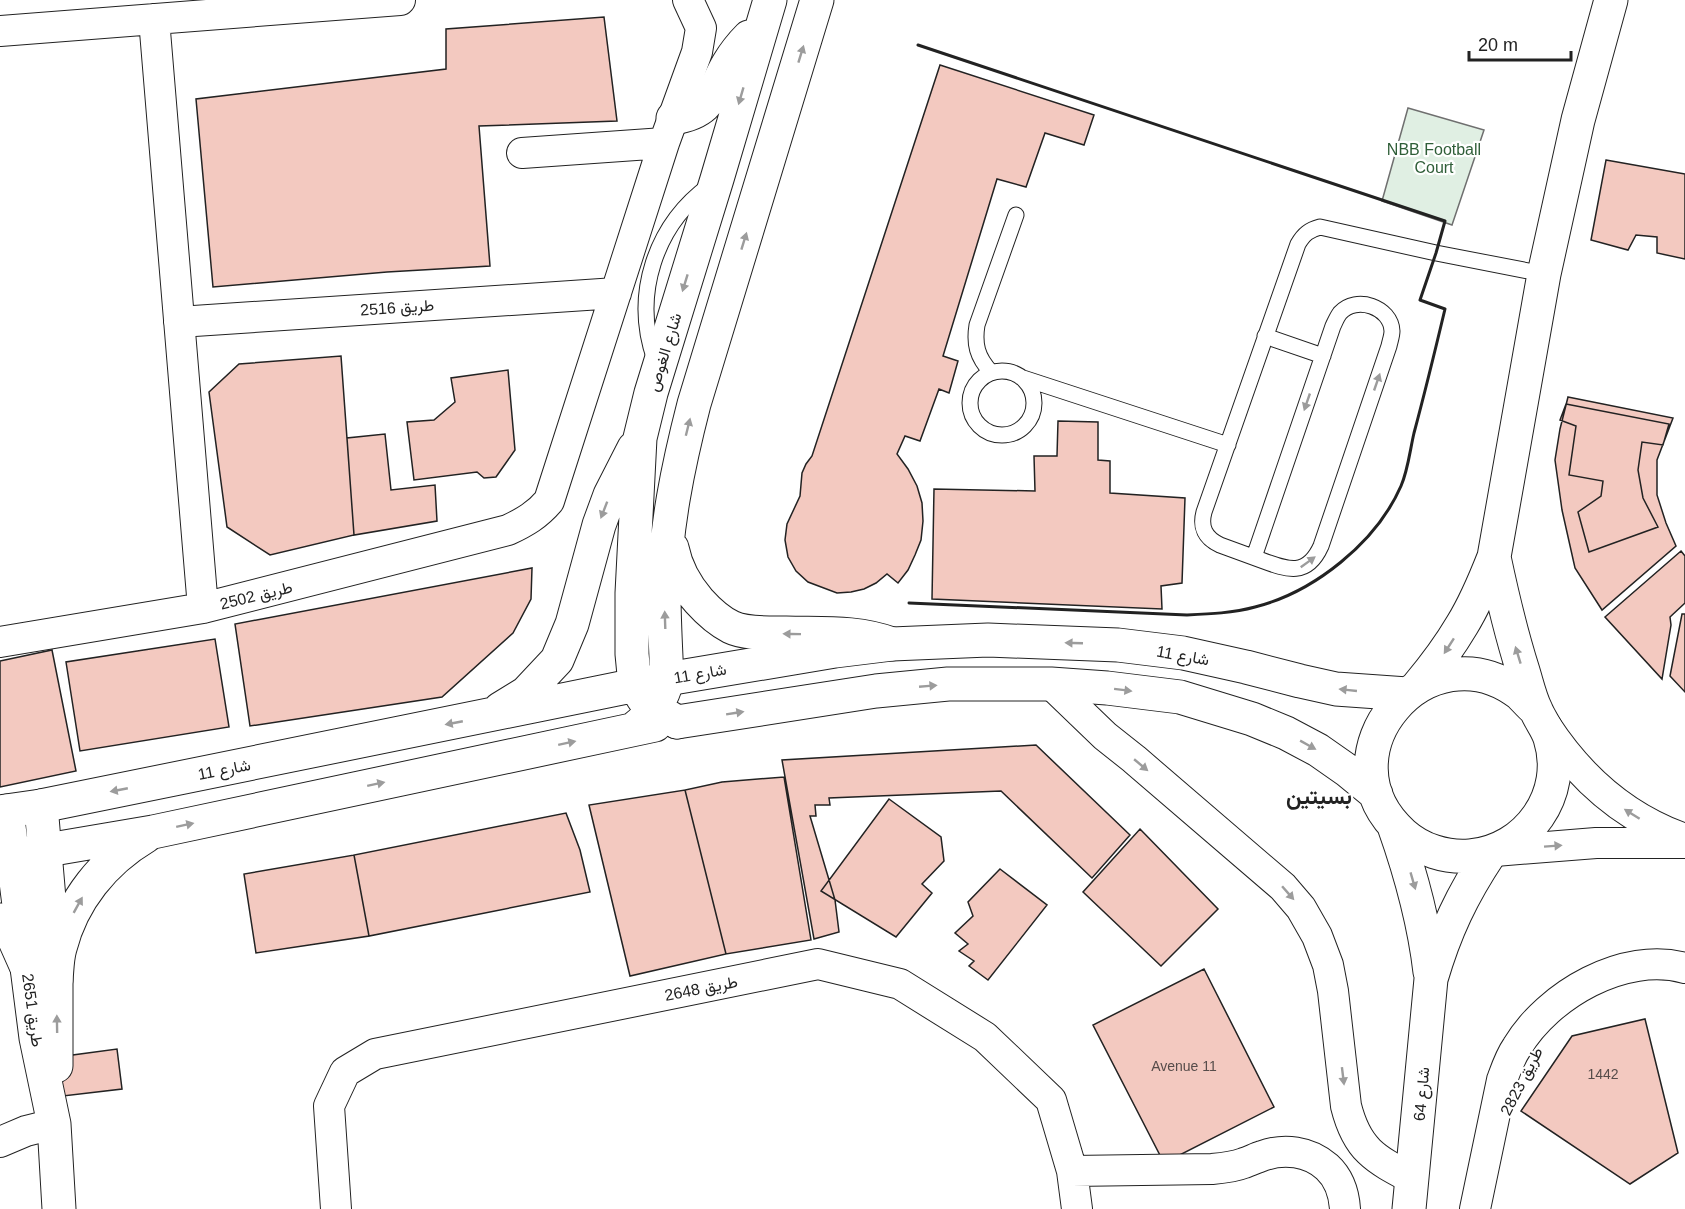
<svg xmlns="http://www.w3.org/2000/svg" width="1685" height="1209" viewBox="0 0 1685 1209" font-family="Helvetica,Vazirmatn,sans-serif">
  <style>
    .green { fill: #e0efe3; stroke: #6f6f6f; stroke-width: 1.5 }
    .building { fill: #f3c9c0; stroke: #222; stroke-width: 1.5 }
    .lines { fill: none; stroke-linecap: round; stroke-linejoin: round }
    .service-casing { stroke: #222; stroke-width: 17 }
    .minor-casing { stroke: #222; stroke-width: 32 }
    .tertiary-casing { stroke: #222; stroke-width: 35 }
    .secondary-casing { stroke: #222; stroke-width: 35 }
    .service { stroke: #fff; stroke-width: 15 }
    .minor { stroke: #fff; stroke-width: 30 }
    .tertiary { stroke: #fff; stroke-width: 33 }
    .secondary { stroke: #fff; stroke-width: 33 }
    .wall { stroke: #222; stroke-width: 3 }
    .oneway { fill: #9c9c9c }
    .labels { text-anchor: middle; stroke-width: 4.5; stroke-linejoin: round; paint-order: stroke }
    .number-label { font-size: 14px; fill: #564c4a }
    .park-label { font-size: 16px; fill: #2f5e38; stroke: #fff }
    .street-label { font-size: 16px; fill: #222; stroke: #fff }
    .district-label { font-size: 22px; font-weight: bold; fill: #222; stroke: #fff }
  </style>
  <rect width="100%" height="100%" fill="#fff"/>
  <path class="green" d="M 1408,108 L 1484,130 L 1452,225 L 1382,201 Z"/>
  <path class="building" d="M 604,17 L 617,121 L 479,126 L 490,266 L 387,272 L 213,287 L 196,99 L 446,69 L 446,29 Z
    M 940,65 L 1094,115 L 1084,145 L 1045,133 L 1026,187 L 997,179 L 943,356 L 958,361 L 949,393 L 939,389 L 920,441 L 905,436 L 897,454 L 908,469 L 917,486 L 922,503 L 923,521 L 921,540 L 915,555 L 908,570 L 898,583 L 887,574 L 876,583 L 864,589 L 851,592 L 837,593 L 808,582 L 796,571 L 788,557 L 785,540 L 787,524 L 800,496 L 802,473 L 806,464 L 812,456 Z
    M 1606,160 L 1685,174 L 1685,259 L 1657,253 L 1657,237 L 1636,235 L 1628,250 L 1591,240 Z
    M 341,356 L 354,535 L 270,555 L 227,527 L 209,392 L 239,364 Z
    M 508,370 L 515,450 L 496,477 L 484,478 L 477,472 L 414,480 L 407,422 L 434,420 L 455,402 L 451,378 Z
    M 1568,397 L 1673,418 L 1657,460 L 1657,495 L 1666,523 L 1676,546 L 1602,610 L 1575,568 L 1562,510 L 1555,460 L 1560,429 Z
    M 1566,404 L 1669,424 L 1663,445 L 1642,442 L 1638,470 L 1643,498 L 1658,527 L 1589,552 L 1578,512 L 1601,496 L 1603,481 L 1569,475 L 1576,426 L 1560,420 Z
    M 1058,421 L 1098,422 L 1098,460 L 1110,461 L 1110,493 L 1185,498 L 1182,583 L 1161,586 L 1162,609 L 932,599 L 934,489 L 1035,491 L 1034,456 L 1057,456 Z
    M 385,434 L 391,490 L 435,485 L 437,521 L 354,535 L 347,438 Z
    M 1681,551 L 1685,556 L 1685,603 L 1670,617 L 1671,625 L 1662,679 L 1605,617 Z
    M 532,568 L 531,599 L 513,633 L 442,697 L 250,726 L 235,624 Z
    M 1682,614 L 1685,614 L 1685,692 L 1670,676 Z
    M 215,639 L 229,727 L 80,751 L 66,662 Z
    M 52,650 L 76,771 L 0,787 L 0,661 Z
    M 1036,745 L 1130,835 L 1092,878 L 1001,791 L 829,798 L 830,805 L 815,805 L 816,816 L 810,816 L 835,900 L 839,932 L 814,939 L 782,760 Z
    M 784,777 L 811,940 L 726,954 L 685,790 L 722,782 Z
    M 685,790 L 726,954 L 630,976 L 589,805 Z
    M 889,799 L 941,837 L 944,861 L 922,884 L 932,893 L 896,937 L 821,891 Z
    M 566,813 L 580,850 L 590,892 L 369,936 L 354,855 Z
    M 1140,829 L 1218,909 L 1161,966 L 1083,892 Z
    M 354,855 L 369,936 L 256,953 L 244,874 Z
    M 1000,869 L 1047,905 L 988,980 L 969,966 L 974,961 L 959,951 L 968,944 L 955,933 L 973,916 L 968,902 Z
    M 1204,969 L 1274,1107 L 1164,1163 L 1093,1025 Z
    M 1645,1019 L 1678,1153 L 1630,1184 L 1521,1111 L 1572,1036 Z
    M 117,1049 L 122,1089 L 63,1096 L 58,1057 Z"/>
  <g class="lines">
    <g class="service-casing">
      <path id="service" d="M 1265,336 L 1323,356
        M 655,360 C 632,295 655,225 710,185
        M970 403a32 32 0 1 1 64 0a32 32 0 1 1-64 0Z
        M 991,372 C 977,357 974,344 977,325 L 1016,215
        M 1023,378 L 1228,445
        M 1254,557 L 1333,326 C 1335,322 1337,317 1340,313 C 1356,295 1391,307 1392,331 C 1392,336 1390,341 1389,346 L 1321,546 C 1307,577 1288,570 1261,560 C 1247,555 1234,550 1220,545 C 1205,538 1200,527 1204,512 L 1298,244 C 1304,234 1309,230 1320,227 L 1436,253 L 1544,274"/>
    </g>
    <g class="minor-casing">
      <path id="minor" d="M 154,19 L 203,608
        M 0,31 L 400,0
        M 522,153 L 664,143
        M 179,322 L 616,293
        M 0,642 L 203,608 L 508,530 C 525,522 537,515 549,501 L 664,143 L 697,52 L 701,28 L 688,0
        M 1051,684 L 1105,736 L 1134,759 L 1283,887 L 1301,908 L 1317,936 L 1328,965 L 1333,991 L 1346,1106 C 1357,1150 1375,1159 1413,1179
        M 1546,726 C 1580,778 1624,817 1682,838
        M 1495,851 L 1596,843 L 1685,843
        M 0,1142 L 26,1131 L 54,1124
        M 1072,1171 L 1212,1169 C 1223,1168 1234,1167 1244,1163 C 1250,1161 1256,1158 1262,1156 C 1284,1148 1309,1151 1327,1167 C 1339,1178 1344,1193 1345,1209
        M 336,1209 L 329,1106 L 345,1072 L 375,1054 L 818,964 L 900,984 L 985,1037 L 1051,1100 L 1072,1171 L 1077,1209
        M 1475,1209 L 1502,1080 C 1506,1069 1510,1057 1517,1047 C 1548,995 1624,951 1685,968"/>
    </g>
    <g class="tertiary-casing">
      <path id="tertiary" d="M 1494,557 C 1502,595 1511,633 1523,671 C 1527,684 1530,698 1536,710 C 1540,720 1547,728 1550,738 C 1568,794 1527,851 1470,856 C 1446,858 1421,850 1403,834 C 1315,755 1428,623 1520,694 C 1525,699 1530,705 1536,710
        M 667,679 L 835,651 L 892,644 L 988,640 L 1118,645 L 1183,653 L 1246,667 L 1300,681 L 1336,689 L 1407,694
        M 1418,686 C 1434,667 1449,647 1462,625 C 1475,604 1485,580 1494,557 L 1544,274 L 1578,120 L 1611,0
        M 677,722 L 876,691 L 948,684 L 1051,684 L 1107,688 L 1180,697 L 1252,719 L 1286,733 L 1318,750 L 1348,771 L 1376,794
        M 41,806 L 56,980 L 56,1066
        M 7,811 L 36,1038 L 54,1124 L 59,1209
        M 1394,826 C 1411,874 1424,921 1430,972
        M 1409,1209 L 1431,979 C 1445,931 1462,895 1490,853"/>
    </g>
    <g class="secondary-casing">
      <path id="secondary" d="M 673,118 C 713,112 711,93 728,64 C 734,54 741,45 749,37
        M 672,548 C 676,568 685,585 699,601 C 708,611 719,621 731,627 C 745,634 770,633 786,633 C 823,634 857,631 892,644
        M 500,709 L 526,693 L 557,660 L 572,624 L 599,525 L 610,495 L 634,448
        M 677,722 L 654,708 L 643,698 L 635,685 L 632,654 L 632,593 L 640,438 L 651,393 L 717,179 L 770,0
        M 635,728 C 650,716 663,699 667,680 C 668,673 666,664 666,657 C 665,636 664,614 664,593 C 665,529 678,466 694,404 L 817,0
        M 0,812 L 41,806 L 656,681
        M 0,858 L 153,832 L 655,725
        M 0,920 L 12,934 L 28,970
        M 56,980 C 57,970 57,958 60,948 C 72,900 104,861 146,836"/>
    </g>
    <use href="#service" class="service"/>
    <use href="#minor" class="minor"/>
    <use href="#tertiary" class="tertiary"/>
    <use href="#secondary" class="secondary"/>
    <path class="wall" d="M 909,603 L 1187,615 C 1210,614 1233,613 1255,607 C 1314,592 1376,543 1401,486 C 1408,470 1410,450 1414,433 C 1425,392 1435,351 1445,309 L 1420,300 L 1436,253 L 1445,221 L 918,45"/>
  </g>
  <defs><path id="oneway-solid" d="M-6-.8H1V-3.2L6.5 0L1 3.2V.8H-6Z" transform="scale(1.5)"/></defs>
  <g class="oneway">
    <use href="#oneway-solid" transform="translate(801 54) rotate(-73)"/>
    <use href="#oneway-solid" transform="translate(741 96) rotate(106)"/>
    <use href="#oneway-solid" transform="translate(744 241) rotate(-73)"/>
    <use href="#oneway-solid" transform="translate(685 283) rotate(107)"/>
    <use href="#oneway-solid" transform="translate(1377 382) rotate(-71)"/>
    <use href="#oneway-solid" transform="translate(1307 402) rotate(109)"/>
    <use href="#oneway-solid" transform="translate(688 427) rotate(-76)"/>
    <use href="#oneway-solid" transform="translate(604 510) rotate(111)"/>
    <use href="#oneway-solid" transform="translate(1308 562) rotate(-36)"/>
    <use href="#oneway-solid" transform="translate(665 620) rotate(-92)"/>
    <use href="#oneway-solid" transform="translate(792 634) rotate(-179)"/>
    <use href="#oneway-solid" transform="translate(1074 643) rotate(-178)"/>
    <use href="#oneway-solid" transform="translate(1449 646) rotate(123)"/>
    <use href="#oneway-solid" transform="translate(1518 655) rotate(-107)"/>
    <use href="#oneway-solid" transform="translate(928 686) rotate(-5)"/>
    <use href="#oneway-solid" transform="translate(1123 690) rotate(7)"/>
    <use href="#oneway-solid" transform="translate(1348 690) rotate(-174)"/>
    <use href="#oneway-solid" transform="translate(735 713) rotate(-9)"/>
    <use href="#oneway-solid" transform="translate(454 723) rotate(169)"/>
    <use href="#oneway-solid" transform="translate(567 743) rotate(-12)"/>
    <use href="#oneway-solid" transform="translate(1308 745) rotate(29)"/>
    <use href="#oneway-solid" transform="translate(1141 765) rotate(40)"/>
    <use href="#oneway-solid" transform="translate(376 784) rotate(-12)"/>
    <use href="#oneway-solid" transform="translate(119 790) rotate(169)"/>
    <use href="#oneway-solid" transform="translate(1632 814) rotate(-148)"/>
    <use href="#oneway-solid" transform="translate(185 825) rotate(-12)"/>
    <use href="#oneway-solid" transform="translate(1553 846) rotate(-4)"/>
    <use href="#oneway-solid" transform="translate(1413 881) rotate(74)"/>
    <use href="#oneway-solid" transform="translate(1288 893) rotate(49)"/>
    <use href="#oneway-solid" transform="translate(78 905) rotate(-61)"/>
    <use href="#oneway-solid" transform="translate(57 1024) rotate(-91)"/>
    <use href="#oneway-solid" transform="translate(1343 1076) rotate(83)"/>
  </g>
  <g class="labels">
    <g class="number-label">
      <text x="1184" y="1071">Avenue 11</text>
      <text x="1603" y="1079">1442</text>
    </g>
    <g class="park-label">
      <text x="1434" y="155">NBB Football<tspan x="1434" dy="18">Court</tspan></text>
    </g>
    <g class="street-label">
      <text transform="translate(397 307) rotate(-4)" y="6">طريق 2516</text>
      <text transform="translate(664 352) rotate(-73)" y="6">شارع الغوص</text>
      <text transform="translate(256 595) rotate(-14)" y="6">طريق 2502</text>
      <text transform="translate(1183 655) rotate(10)" y="6">شارع 11</text>
      <text transform="translate(700 673) rotate(-10)" y="6">شارع 11</text>
      <text transform="translate(224 769) rotate(-11)" y="6">شارع 11</text>
      <text transform="translate(701 988) rotate(-11)" y="6">طريق 2648</text>
      <text transform="translate(33 1010) rotate(82)" y="6">طريق 2651</text>
      <text transform="translate(1521 1081) rotate(-63)" y="6">طريق 2823</text>
      <text transform="translate(1421 1094) rotate(-85)" y="6">شارع 64</text>
    </g>
    <g class="district-label">
      <text x="1319" y="804">بسيتين</text>
    </g>
  </g>
  <path d="M1469 51v9h102v-9" fill="none" stroke="#222222" stroke-width="3"/>
  <text x="1478" y="51" font-size="18" fill="#222222" stroke="#ffffff" stroke-width="4.5" paint-order="stroke">20 m</text>
</svg>
